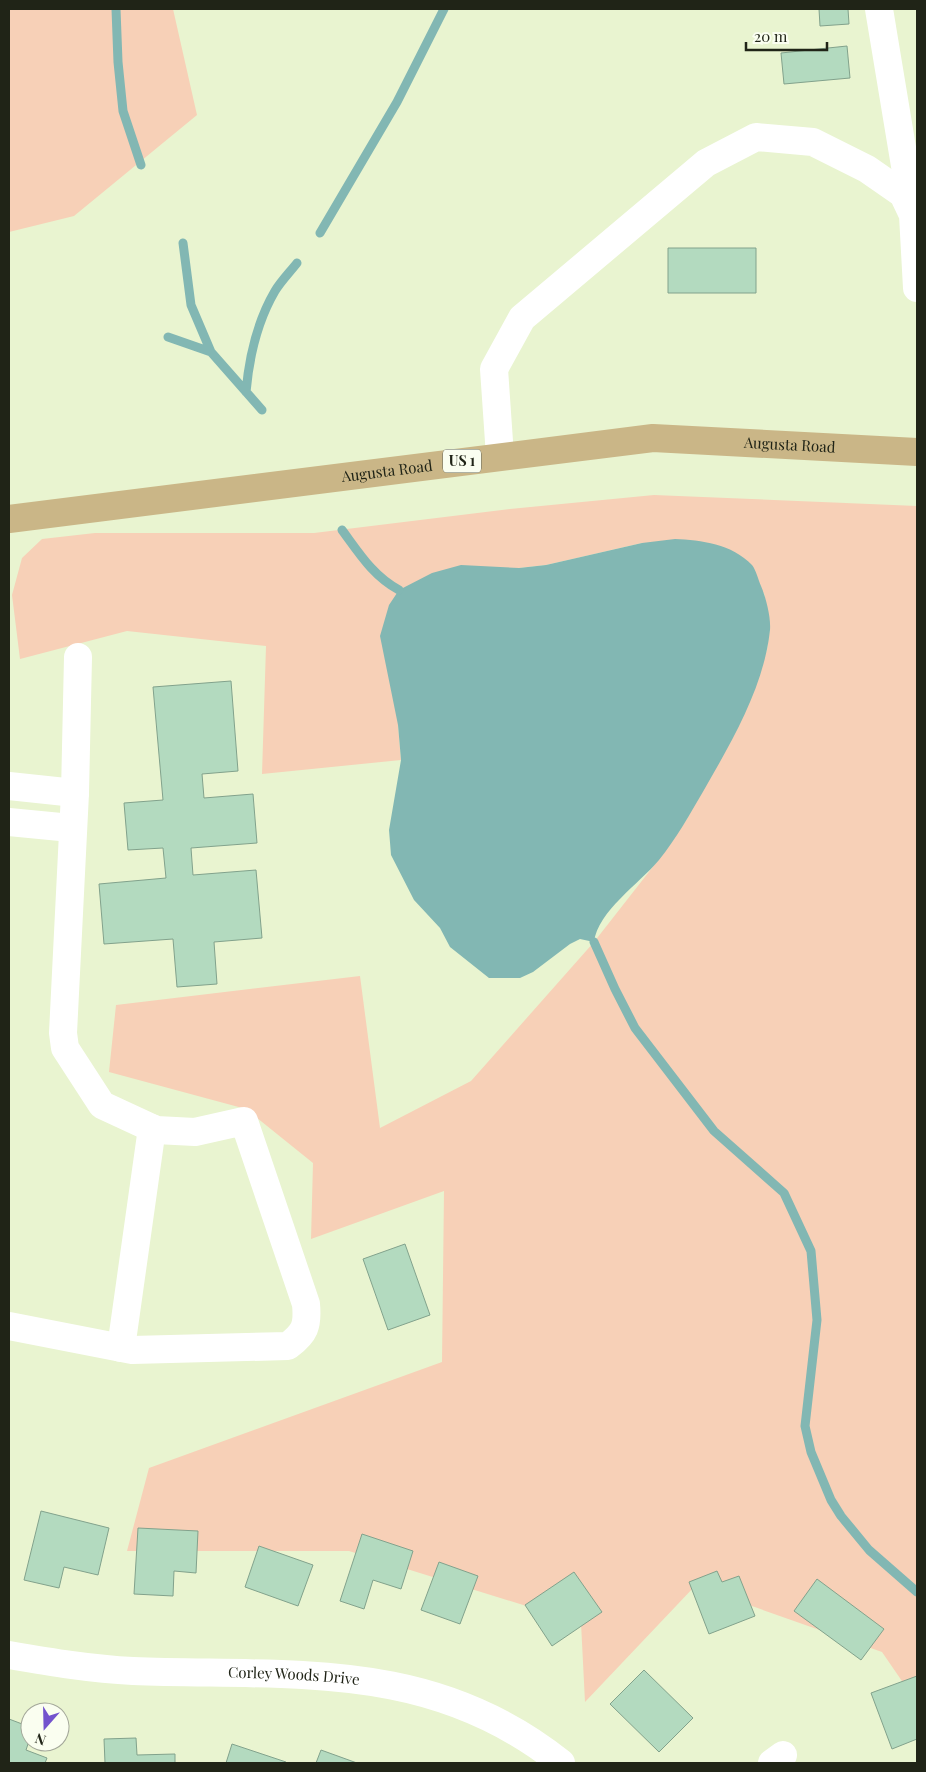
<svg xmlns="http://www.w3.org/2000/svg" width="926" height="1772" viewBox="0 0 926 1772" font-family="'Playfair Display',serif">
  <style>
    .green { fill: #f7d0b7 }
    .water { fill: #82b7b3 }
    .lines { fill: none; stroke-linecap: round; stroke-linejoin: round }
    .stream { stroke: #82b7b3; stroke-width: 9 }
    .building { fill: #b3dabf; stroke: #82a28c }
    .minor { stroke: #fff; stroke-width: 28 }
    .major { stroke: #cab687; stroke-width: 28 }
    .labels { text-anchor: middle; stroke-width: 4; stroke-linejoin: round; paint-order: stroke }
    .shield { fill: #fafef0; stroke: #616558; stroke-width: 1 }
    .shield-label { font-size: 14px; font-weight: bold; fill: #202417 }
    .street-label { font-size: 15px; fill: #202417; stroke: #fafef0 }
  </style>
  <rect width="100%" height="100%" fill="#e9f4d0"/>
  <path class="green" d="M 9,9 L 173,9 L 197,115 L 74,216 L 9,232 Z
    M 654,495 L 917,506 L 917,1703 L 882,1652 L 695,1586 L 585,1702 L 581,1623 L 349,1551 L 127,1551 L 149,1468 L 442,1362 L 444,1191 L 311,1239 L 313,1163 L 246,1109 L 109,1072 L 116,1005 L 360,976 L 380,1128 L 471,1081 L 594,942 L 659,859 L 687,819 L 767,650 L 770,627 L 764,593 L 642,543 L 546,565 L 519,568 L 398,725 L 401,760 L 262,774 L 266,646 L 127,631 L 20,659 L 12,595 L 22,558 L 42,539 L 95,533 L 314,533 L 510,509 Z"/>
  <path class="water" d="M 675,539 C 701,540 732,544 752,565 C 756,570 758,579 761,586 C 766,598 771,617 770,630 C 764,687 732,741 704,790 C 690,814 676,839 659,860 C 639,884 598,911 594,942 L 580,939 L 570,944 L 533,972 L 520,978 L 489,978 L 450,947 L 440,928 L 414,900 L 391,855 L 389,830 L 401,760 L 398,725 L 380,636 L 389,605 L 399,590 L 432,573 L 461,565 L 519,568 L 546,565 L 642,543 Z"/>
  <g class="lines">
    <path class="stream" d="M 116,9 L 118,62 L 123,111 L 141,165
      M 320,233 L 397,102 L 444,9
      M 183,243 L 191,305 L 211,352 L 262,410
      M 168,337 L 211,352
      M 246,392 C 249,358 258,320 275,291 C 281,281 290,272 297,263
      M 342,530 C 359,553 373,576 399,590
      M 594,942 L 615,989 L 635,1028 L 714,1131 L 784,1193 L 811,1251 L 817,1320 L 805,1426 L 811,1452 L 831,1500 L 841,1516 L 869,1550 L 917,1592"/>
  </g>
  <path class="building" d="M 819,9 L 848,9 L 849,24 L 820,26 Z
    M 847,46 L 850,78 L 784,84 L 781,53 Z
    M 668,248 L 756,248 L 756,293 L 668,293 Z
    M 231,681 L 238,771 L 202,774 L 204,798 L 253,794 L 257,843 L 191,848 L 193,875 L 256,870 L 262,938 L 214,942 L 217,984 L 177,987 L 173,939 L 104,944 L 99,884 L 166,878 L 163,848 L 128,850 L 124,803 L 163,800 L 153,687 Z
    M 405,1244 L 430,1315 L 388,1330 L 363,1259 Z
    M 41,1511 L 109,1528 L 98,1575 L 64,1567 L 59,1588 L 24,1580 Z
    M 138,1528 L 198,1531 L 196,1573 L 174,1571 L 173,1596 L 134,1594 Z
    M 362,1534 L 413,1551 L 401,1589 L 373,1580 L 364,1609 L 340,1601 Z
    M 259,1546 L 313,1565 L 298,1606 L 245,1587 Z
    M 439,1562 L 478,1576 L 460,1624 L 421,1610 Z
    M 717,1571 L 722,1582 L 739,1576 L 755,1616 L 709,1634 L 689,1582 Z
    M 574,1572 L 602,1612 L 552,1646 L 525,1605 Z
    M 817,1579 L 884,1629 L 861,1660 L 794,1611 Z
    M 644,1670 L 693,1718 L 659,1752 L 610,1704 Z
    M 917,1676 L 917,1739 L 892,1749 L 871,1693 Z
    M 9,1719 L 30,1727 L 30,1738 L 26,1750 L 47,1758 L 45,1763 L 9,1763 Z
    M 136,1738 L 137,1755 L 175,1754 L 175,1763 L 105,1763 L 104,1739 Z
    M 232,1744 L 286,1762 L 285,1763 L 226,1763 Z
    M 321,1750 L 357,1763 L 316,1763 Z"/>
  <g class="lines">
    <g class="minor">
      <path d="M 879,9 L 912,208"/>
      <path d="M 500,456 L 494,369 L 522,318 L 706,163 L 756,137 L 813,142 L 867,169 L 903,194 L 913,215 L 917,288"/>
      <path d="M 9,786 L 75,793"/>
      <path d="M 9,822 L 71,828"/>
      <path d="M 9,1326 L 132,1350 L 288,1346 C 305,1333 308,1326 306,1304 L 244,1121 L 195,1132 L 156,1130 L 102,1105 L 65,1048 L 63,1033 L 75,793 L 78,657"/>
      <path d="M 121,1348 L 152,1128"/>
      <path id="s1" d="M 9,1655 C 50,1662 91,1669 133,1671 C 289,1677 430,1658 561,1763"/>
      <path d="M 772,1763 L 783,1755"/>
    </g>
    <path class="major" id="s2" d="M 9,519 L 653,438 L 917,452"/>
  </g>
  <g class="labels">
    <rect class="shield" x="443" y="449.5" width="38" height="23" rx="4"/>
    <g class="shield-label">
      <text x="462" y="466">US 1</text>
    </g>
    <g class="street-label">
      <text dy="5" stroke="none"><textPath href="#s2" startOffset="786">Augusta Road</textPath></text>
      <text dy="5" stroke="none"><textPath href="#s2" startOffset="381">Augusta Road</textPath></text>
      <text dy="5" stroke="none"><textPath href="#s1" startOffset="286">Corley Woods Drive</textPath></text>
    </g>
  </g>
  <rect width="926" height="1772" fill="none" stroke="#202417" stroke-width="20"/>
  <g transform="translate(45 1727) rotate(200)"><circle r="24" fill="#fafef0" stroke="#a3a799"/>
  <path d="M0-4L9 19L0 12L-9 19Z" fill="#7353cd"/>
  <text y="-8" font-size="14" font-weight="bold" text-anchor="middle" fill="#202417">N</text>
  </g>
  <path d="M746 42v8h81v-8" fill="none" stroke="#202417" stroke-width="2.5"/>
  <text x="754" y="42" font-size="15" fill="#202417" stroke="#fafef0" stroke-width="4" paint-order="stroke">20 m</text>
</svg>
